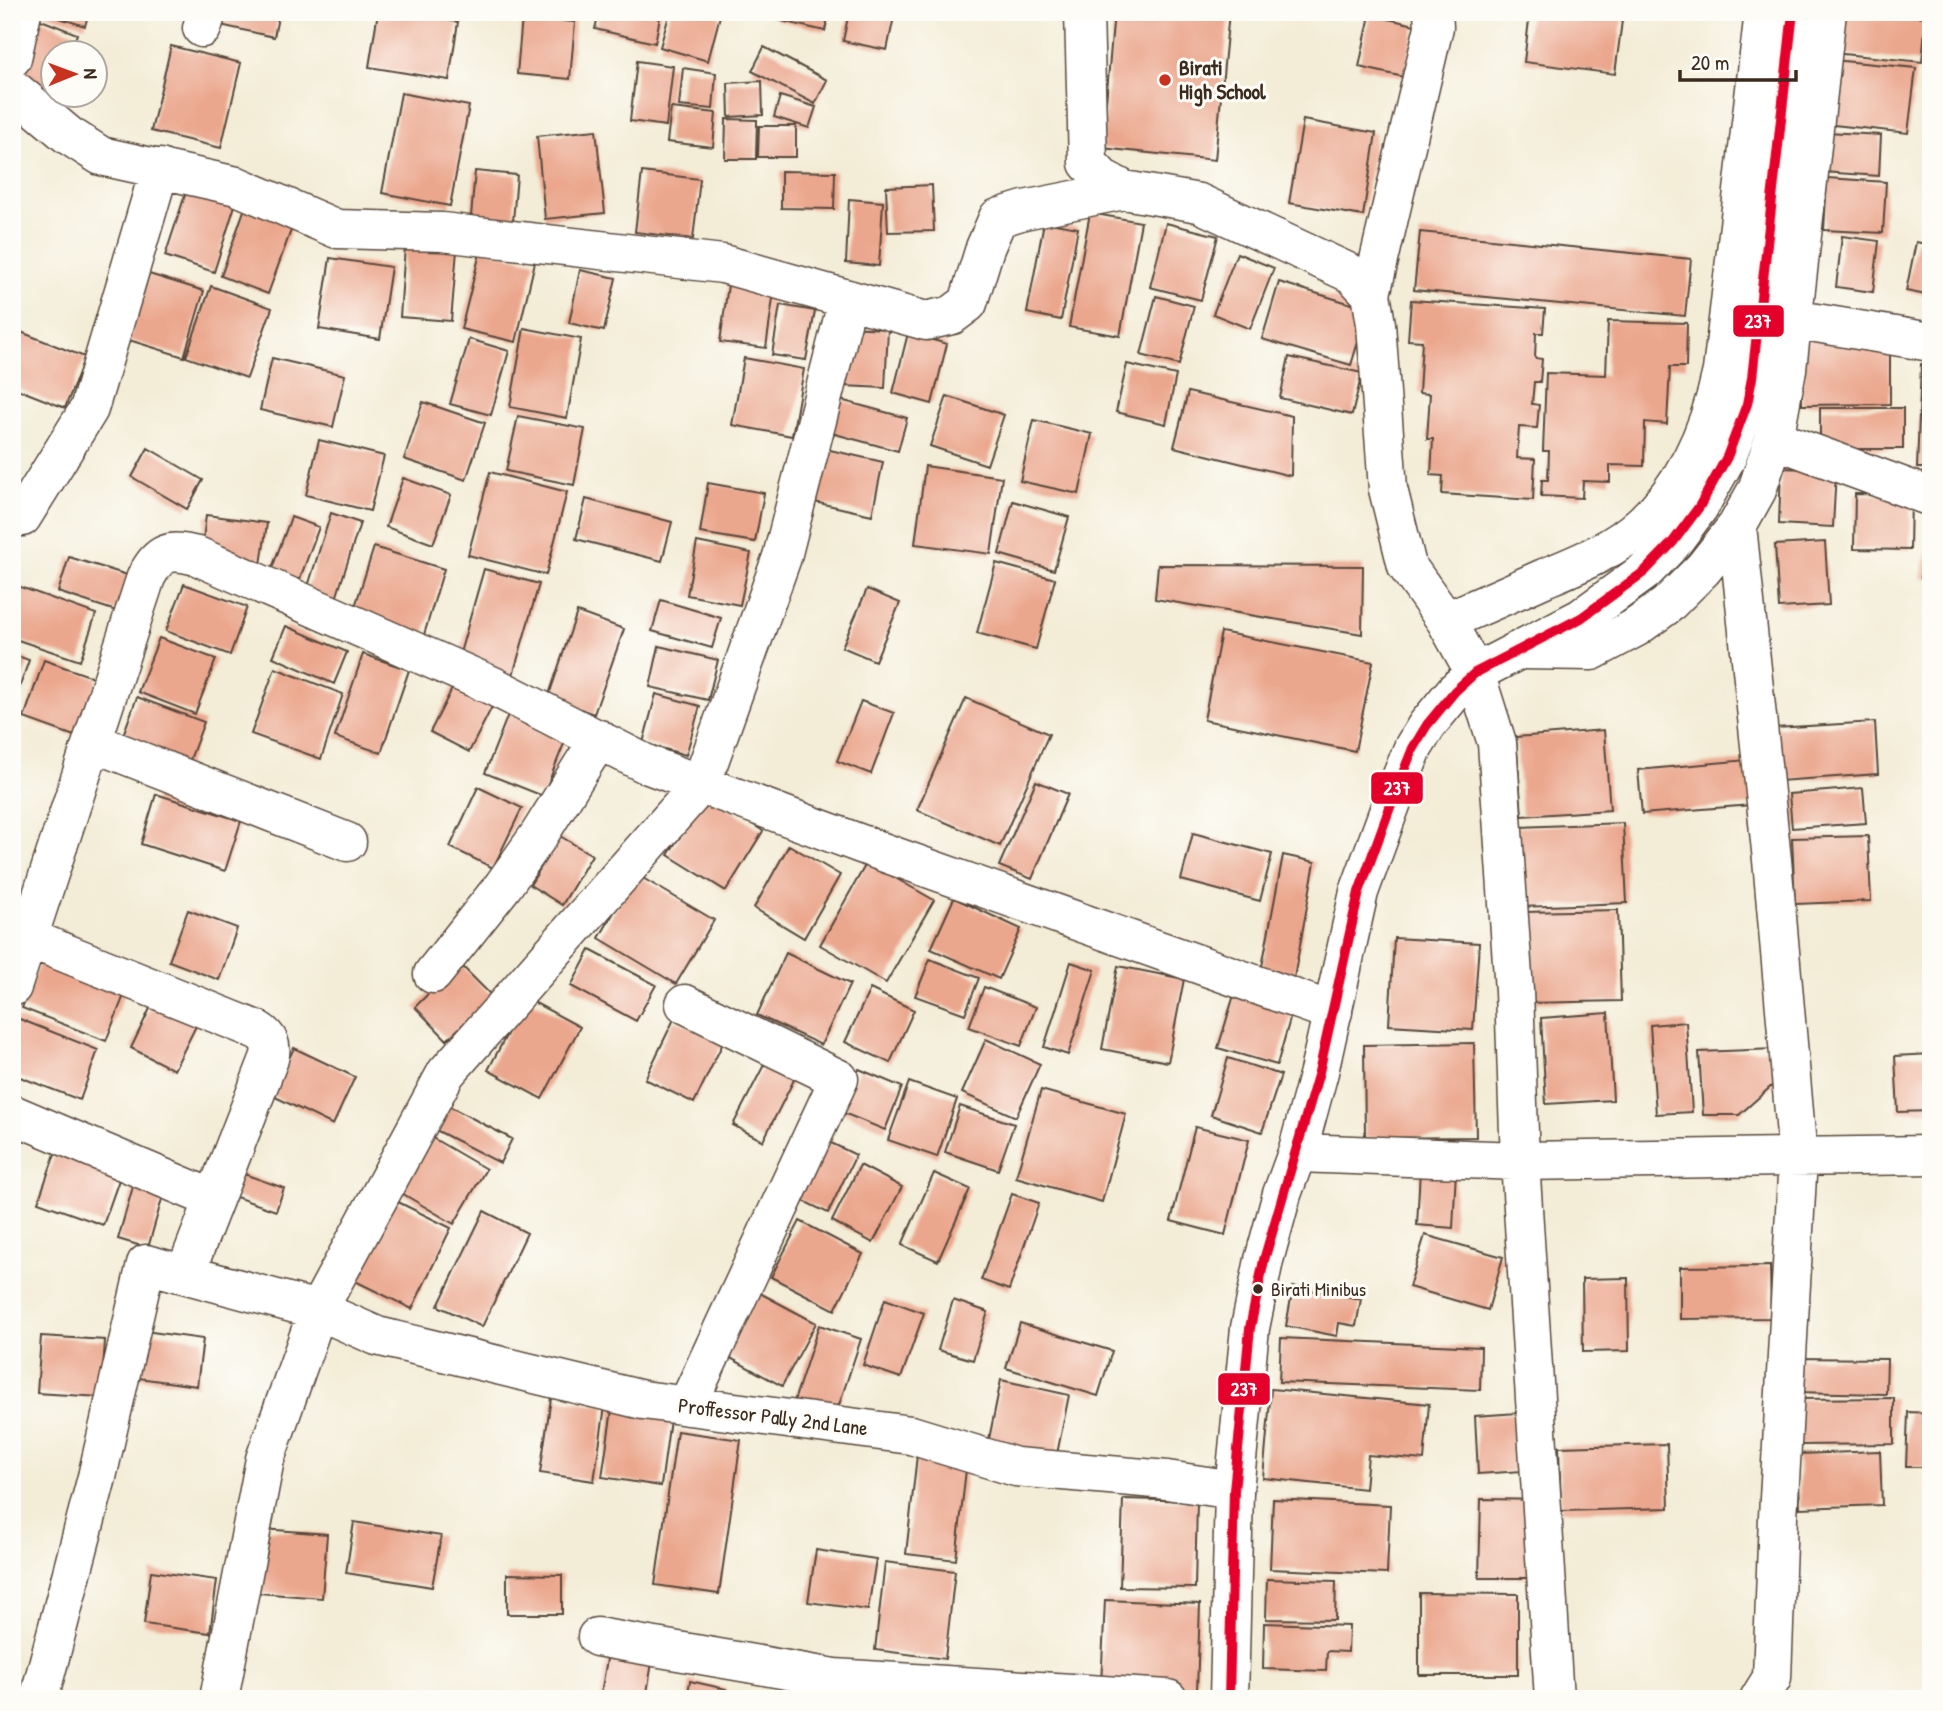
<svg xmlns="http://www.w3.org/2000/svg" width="1943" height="1711" viewBox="0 0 1943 1711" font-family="'Patrick Hand',sans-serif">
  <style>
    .building { fill: #eba78e }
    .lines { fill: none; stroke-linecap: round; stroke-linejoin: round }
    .minor-casing { stroke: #57473a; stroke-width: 41 }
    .major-casing { stroke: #57473a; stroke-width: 41 }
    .minor { stroke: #fff; stroke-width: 38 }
    .major { stroke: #fff; stroke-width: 38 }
    .bus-1-casing { stroke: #fdfcf7; stroke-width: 16 }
    .bus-1 { stroke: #e4002b; stroke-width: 10 }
    .poi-dot { fill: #c8321e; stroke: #fdfcf7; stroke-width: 2.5 }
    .bus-dot { fill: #3b2a1e; stroke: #fdfcf7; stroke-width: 2.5 }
    .labels { text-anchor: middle; stroke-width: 6; stroke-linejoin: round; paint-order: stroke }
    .bus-label { font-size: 19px; fill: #3b2a1e; stroke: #fdfcf7; text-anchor: start }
    .poi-label { font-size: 21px; font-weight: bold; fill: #3b2a1e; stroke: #fdfcf7; text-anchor: start }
    .street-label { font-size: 21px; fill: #3b2a1e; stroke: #fdfcf7 }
    .line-badge { stroke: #fdfcf7; stroke-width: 2.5 }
    .badge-label { font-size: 19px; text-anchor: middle; font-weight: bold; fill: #fff }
  </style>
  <rect width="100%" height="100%" fill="#fdfcf7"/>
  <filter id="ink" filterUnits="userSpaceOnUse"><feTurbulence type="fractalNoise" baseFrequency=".0143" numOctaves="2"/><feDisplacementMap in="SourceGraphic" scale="14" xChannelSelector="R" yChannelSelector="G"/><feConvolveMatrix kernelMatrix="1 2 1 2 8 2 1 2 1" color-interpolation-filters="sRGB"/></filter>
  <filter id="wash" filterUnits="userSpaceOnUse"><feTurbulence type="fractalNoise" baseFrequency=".00686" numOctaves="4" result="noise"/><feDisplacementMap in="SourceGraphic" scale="28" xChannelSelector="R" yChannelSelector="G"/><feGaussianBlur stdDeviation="1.57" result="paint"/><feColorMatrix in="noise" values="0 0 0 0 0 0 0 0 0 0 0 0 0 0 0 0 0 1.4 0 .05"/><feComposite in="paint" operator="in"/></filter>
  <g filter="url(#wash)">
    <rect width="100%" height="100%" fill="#f3ecd6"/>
    <g id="blocks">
      <path class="building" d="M 40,12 L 89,12 L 85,26 Z
        M 218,12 L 279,12 L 274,37 L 216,24 Z
        M 378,12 L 401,12 L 458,22 L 449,80 L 369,67 Z
        M 599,12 L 661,12 L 655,43 L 595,29 Z
        M 670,12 L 721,12 L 708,61 L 660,47 Z
        M 779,12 L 829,12 L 825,31 L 777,20 Z
        M 849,12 L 895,12 L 887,50 L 843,41 Z
        M 1114,12 L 1229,12 L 1215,160 L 1102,148 Z
        M 1530,12 L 1623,13 L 1615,74 L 1524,62 Z
        M 1837,12 L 1879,12 L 1926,17 L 1922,62 L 1833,53 Z
        M 1370,15 L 1415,25 L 1404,77 L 1359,67 Z
        M 522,17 L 575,22 L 570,79 L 517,74 Z
        M 36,18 L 77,34 L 70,52 L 52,52 L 52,94 L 73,94 L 70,102 L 13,79 Z
        M 171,46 L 241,63 L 221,148 L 151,131 Z
        M 764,47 L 827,80 L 815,104 L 752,71 Z
        M 1832,60 L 1916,68 L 1908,133 L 1825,124 Z
        M 637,61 L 673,66 L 666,126 L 630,121 Z
        M 683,68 L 716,73 L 713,109 L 679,106 Z
        M 762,81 L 763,115 L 729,117 L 728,83 Z
        M 401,93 L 469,106 L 450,206 L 382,193 Z
        M 780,96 L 816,107 L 809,128 L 774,117 Z
        M 671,108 L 716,113 L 713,147 L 667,142 Z
        M 726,119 L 757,120 L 756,159 L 725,159 Z
        M 1303,120 L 1376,133 L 1363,216 L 1289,203 Z
        M 759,126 L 796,126 L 796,157 L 758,157 Z
        M 596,130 L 605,213 L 545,219 L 537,136 Z
        M 1826,132 L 1881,135 L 1879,176 L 1823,172 Z
        M 475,171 L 517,175 L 512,233 L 470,228 Z
        M 781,171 L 835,172 L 834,209 L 781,208 Z
        M 642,172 L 700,179 L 693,239 L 635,232 Z
        M 1827,178 L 1886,182 L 1883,233 L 1824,230 Z
        M 189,183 L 237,199 L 214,272 L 165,256 Z
        M 932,185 L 934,231 L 888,232 L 886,187 Z
        M 849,199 L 883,202 L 879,266 L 846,263 Z
        M 247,202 L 295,219 L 268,294 L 221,276 Z
        M 1090,213 L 1141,222 L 1120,336 L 1069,327 Z
        M 1044,222 L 1078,228 L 1061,320 L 1027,313 Z
        M 1166,223 L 1218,236 L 1201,300 L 1150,287 Z
        M 1420,232 L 1691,259 L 1685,316 L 1414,290 Z
        M 1842,236 L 1879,241 L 1873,292 L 1836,287 Z
        M 1916,242 L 1931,245 L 1931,296 L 1906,291 Z
        M 405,246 L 457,250 L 451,321 L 400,317 Z
        M 481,249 L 535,262 L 516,342 L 461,329 Z
        M 1237,253 L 1274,268 L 1250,329 L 1213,314 Z
        M 330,258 L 391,267 L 380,339 L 319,329 Z
        M 580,270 L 616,278 L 604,331 L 569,323 Z
        M 149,274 L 204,291 L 184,357 L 129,340 Z
        M 1279,282 L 1368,309 L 1351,365 L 1262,339 Z
        M 728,285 L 774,291 L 766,348 L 720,342 Z
        M 211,286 L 272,308 L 247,378 L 186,357 Z
        M 1156,296 L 1194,306 L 1179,365 L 1141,355 Z
        M 1411,300 L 1545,309 L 1543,333 L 1536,333 L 1535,358 L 1542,359 L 1540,382 L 1534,382 L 1532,404 L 1539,405 L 1537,428 L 1519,427 L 1517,458 L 1535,459 L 1533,500 L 1442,494 L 1443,476 L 1431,475 L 1433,439 L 1427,439 L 1430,394 L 1419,393 L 1422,341 L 1408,340 Z
        M 780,305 L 815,311 L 806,360 L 772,355 Z
        M 1608,321 L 1687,323 L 1686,367 L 1670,367 L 1667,424 L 1645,422 L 1644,466 L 1610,465 L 1610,482 L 1583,481 L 1582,498 L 1541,496 L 1542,480 L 1548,480 L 1549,451 L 1543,451 L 1546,373 L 1606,375 Z
        M 847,327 L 888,329 L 885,388 L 844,386 Z
        M 524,328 L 581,339 L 567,418 L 510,407 Z
        M 13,329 L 85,357 L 65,408 L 12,387 Z
        M 908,333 L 947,344 L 932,404 L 893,393 Z
        M 1890,338 L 1890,404 L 1802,405 L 1802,339 Z
        M 469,339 L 509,351 L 491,415 L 450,404 Z
        M 1289,357 L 1362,373 L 1352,415 L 1280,398 Z
        M 272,358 L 345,375 L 333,427 L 260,410 Z
        M 744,358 L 804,369 L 792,436 L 732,425 Z
        M 1127,364 L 1176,375 L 1166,424 L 1116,412 Z
        M 1921,364 L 1931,364 L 1931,468 L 1917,468 Z
        M 1188,392 L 1292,416 L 1291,476 L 1174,447 Z
        M 947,396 L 1004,415 L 987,465 L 930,446 Z
        M 833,398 L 907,418 L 898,451 L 824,431 Z
        M 423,402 L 485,423 L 466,480 L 404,459 Z
        M 1820,408 L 1903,408 L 1903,449 L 1820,449 Z
        M 518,416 L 585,429 L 574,485 L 506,471 Z
        M 1034,420 L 1092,434 L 1079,494 L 1020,481 Z
        M 319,440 L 384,456 L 370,511 L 306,495 Z
        M 148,448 L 203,480 L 187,509 L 132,477 Z
        M 821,448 L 883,462 L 872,515 L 810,501 Z
        M 925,466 L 1002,477 L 991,554 L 915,544 Z
        M 1781,468 L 1836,470 L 1833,527 L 1779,524 Z
        M 490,472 L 567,492 L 546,575 L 468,555 Z
        M 403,478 L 451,495 L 433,544 L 386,527 Z
        M 708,483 L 764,493 L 755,542 L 700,533 Z
        M 1855,494 L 1911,495 L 1910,550 L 1854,549 Z
        M 586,499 L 672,522 L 662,561 L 576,539 Z
        M 1013,501 L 1069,517 L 1054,570 L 999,554 Z
        M 331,513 L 360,523 L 334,605 L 305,596 Z
        M 206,515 L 267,523 L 261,565 L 201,557 Z
        M 291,517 L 319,527 L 295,592 L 267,582 Z
        M 1930,537 L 1931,538 L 1931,580 L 1921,578 Z
        M 697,542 L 751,553 L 740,605 L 687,595 Z
        M 1825,542 L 1829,605 L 1779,608 L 1775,545 Z
        M 374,547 L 444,569 L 423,638 L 352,616 Z
        M 69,557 L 137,578 L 125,614 L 58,592 Z
        M 996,563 L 1055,579 L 1036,649 L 977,633 Z
        M 1158,565 L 1363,566 L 1362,634 L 1155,599 Z
        M 484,569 L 539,584 L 511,682 L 456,667 Z
        M 12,584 L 96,614 L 80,661 L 12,638 Z
        M 184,584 L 247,607 L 230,655 L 166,631 Z
        M 867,589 L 900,603 L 875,661 L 842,647 Z
        M 661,600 L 721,618 L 712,648 L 652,631 Z
        M 577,612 L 624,629 L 594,714 L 548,698 Z
        M 286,626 L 347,652 L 334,684 L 273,657 Z
        M 1221,632 L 1373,662 L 1355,751 L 1204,720 Z
        M 159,638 L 216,659 L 195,714 L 138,692 Z
        M 659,646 L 718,660 L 708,700 L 650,687 Z
        M 12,654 L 29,660 L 13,706 L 12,706 Z
        M 363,654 L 409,670 L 381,753 L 335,737 Z
        M 44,660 L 98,679 L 77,737 L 24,718 Z
        M 275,668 L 343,694 L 321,759 L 251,734 Z
        M 455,683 L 494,703 L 469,752 L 430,732 Z
        M 656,694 L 700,706 L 686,755 L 643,743 Z
        M 137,697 L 204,722 L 185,773 L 118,749 Z
        M 966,698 L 1049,734 L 1000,846 L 917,810 Z
        M 861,701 L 894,713 L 871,774 L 837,761 Z
        M 511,707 L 569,731 L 543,796 L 485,773 Z
        M 1875,722 L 1878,774 L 1779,781 L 1775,728 Z
        M 1604,730 L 1610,810 L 1522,816 L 1516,737 Z
        M 1747,760 L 1751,805 L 1642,814 L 1638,770 Z
        M 1036,781 L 1068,794 L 1032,879 L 999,866 Z
        M 478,787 L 522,808 L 493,868 L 450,847 Z
        M 1863,788 L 1866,823 L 1792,828 L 1789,794 Z
        M 156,794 L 241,821 L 225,871 L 141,844 Z
        M 706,794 L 763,831 L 726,891 L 668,855 Z
        M 1623,823 L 1627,903 L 1521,907 L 1518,827 Z
        M 1193,833 L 1272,854 L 1260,901 L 1181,880 Z
        M 560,836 L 592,855 L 562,905 L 530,885 Z
        M 1868,836 L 1871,901 L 1795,904 L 1792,838 Z
        M 789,845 L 840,875 L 804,938 L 754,908 Z
        M 1283,855 L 1315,862 L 1294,978 L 1261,972 Z
        M 867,862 L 934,900 L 886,983 L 820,945 Z
        M 636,874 L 714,920 L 676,984 L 599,938 Z
        M 954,898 L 1021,929 L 999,979 L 931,949 Z
        M 188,910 L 237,928 L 219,980 L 169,961 Z
        M 1618,910 L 1621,1001 L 1527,1003 L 1524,912 Z
        M 1394,938 L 1479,943 L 1473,1030 L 1389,1025 Z
        M 590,950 L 656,985 L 636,1021 L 571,986 Z
        M 786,953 L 850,984 L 821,1045 L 757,1015 Z
        M 42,956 L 126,990 L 106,1041 L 22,1008 Z
        M 930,959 L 979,978 L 965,1014 L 915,996 Z
        M 1071,962 L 1095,970 L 1068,1055 L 1044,1047 Z
        M 459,963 L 492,996 L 447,1040 L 415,1007 Z
        M 1118,966 L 1184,979 L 1168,1062 L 1102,1049 Z
        M 984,987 L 1036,1007 L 1021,1046 L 969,1027 Z
        M 870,989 L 914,1010 L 890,1063 L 845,1042 Z
        M 1234,995 L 1292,1012 L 1277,1065 L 1218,1048 Z
        M 156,996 L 200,1018 L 174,1070 L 131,1048 Z
        M 526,998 L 580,1027 L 542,1099 L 488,1070 Z
        M 1608,1013 L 1613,1100 L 1546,1104 L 1541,1018 Z
        M 17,1018 L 98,1050 L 80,1100 L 12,1074 L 12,1032 Z
        M 674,1019 L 723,1043 L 694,1103 L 645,1079 Z
        M 1686,1022 L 1692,1112 L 1656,1114 L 1650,1025 Z
        M 986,1039 L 1040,1064 L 1016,1117 L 962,1093 Z
        M 1474,1043 L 1476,1137 L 1365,1138 L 1364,1045 Z
        M 294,1048 L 355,1077 L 333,1125 L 271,1095 Z
        M 1776,1049 L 1776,1082 L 1739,1115 L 1703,1115 L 1699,1052 Z
        M 1931,1054 L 1931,1111 L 1898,1112 L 1895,1056 Z
        M 768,1057 L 798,1072 L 763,1141 L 733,1125 Z
        M 1228,1058 L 1281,1075 L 1262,1132 L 1211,1115 Z
        M 859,1069 L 902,1087 L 885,1130 L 841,1112 Z
        M 909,1082 L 957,1099 L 937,1157 L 888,1140 Z
        M 1041,1090 L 1126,1114 L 1102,1202 L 1016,1177 Z
        M 441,1102 L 512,1139 L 500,1163 L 428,1126 Z
        M 960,1106 L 1014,1124 L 998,1170 L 945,1152 Z
        M 1195,1127 L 1249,1140 L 1225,1235 L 1171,1221 Z
        M 424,1133 L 486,1169 L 454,1224 L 393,1188 Z
        M 821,1138 L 856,1155 L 828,1213 L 793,1196 Z
        M 56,1151 L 121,1174 L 103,1225 L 38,1202 Z
        M 860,1165 L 902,1187 L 873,1243 L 832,1221 Z
        M 1420,1170 L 1456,1171 L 1453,1228 L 1417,1225 Z
        M 238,1172 L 284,1188 L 276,1211 L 230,1195 Z
        M 934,1173 L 970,1189 L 938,1261 L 902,1245 Z
        M 134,1183 L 164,1192 L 148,1248 L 118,1239 Z
        M 1012,1194 L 1039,1203 L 1009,1290 L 981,1280 Z
        M 390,1198 L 451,1228 L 412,1309 L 351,1279 Z
        M 484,1211 L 527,1233 L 482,1327 L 438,1306 Z
        M 800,1221 L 863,1254 L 835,1310 L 771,1277 Z
        M 1425,1235 L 1503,1257 L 1488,1310 L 1409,1287 Z
        M 1770,1266 L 1771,1318 L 1680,1319 L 1680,1267 Z
        M 1628,1278 L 1629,1351 L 1583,1352 L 1582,1279 Z
        M 1293,1287 L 1361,1299 L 1356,1326 L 1339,1323 L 1337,1336 L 1286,1326 Z
        M 758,1292 L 816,1323 L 782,1386 L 725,1355 Z
        M 885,1299 L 924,1313 L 901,1378 L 863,1365 Z
        M 953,1300 L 988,1312 L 973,1360 L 938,1350 Z
        M 1020,1323 L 1112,1351 L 1098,1396 L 1006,1368 Z
        M 819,1325 L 861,1339 L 836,1414 L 794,1401 Z
        M 137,1330 L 203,1339 L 197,1386 L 131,1377 Z
        M 41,1336 L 105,1340 L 101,1397 L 37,1393 Z
        M 1281,1338 L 1481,1347 L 1480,1390 L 1279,1382 Z
        M 1793,1358 L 1887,1359 L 1886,1394 L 1792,1392 Z
        M 1001,1380 L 1069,1395 L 1056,1459 L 988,1444 Z
        M 1271,1389 L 1429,1404 L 1424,1460 L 1368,1455 L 1365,1489 L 1263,1478 Z
        M 551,1398 L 605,1406 L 594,1481 L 540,1473 Z
        M 1894,1398 L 1894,1444 L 1799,1445 L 1799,1399 Z
        M 613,1403 L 671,1412 L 661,1486 L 602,1477 Z
        M 1532,1412 L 1536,1470 L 1478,1474 L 1475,1416 Z
        M 1908,1412 L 1931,1413 L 1931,1467 L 1906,1467 Z
        M 677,1431 L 741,1440 L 719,1594 L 655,1585 Z
        M 1667,1444 L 1669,1508 L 1561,1511 L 1559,1447 Z
        M 1880,1451 L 1882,1505 L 1800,1508 L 1798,1454 Z
        M 917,1455 L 967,1460 L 956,1560 L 906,1554 Z
        M 1123,1499 L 1197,1501 L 1195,1588 L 1120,1587 Z
        M 1273,1499 L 1390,1505 L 1387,1574 L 1270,1569 Z
        M 1481,1499 L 1542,1500 L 1541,1578 L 1479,1578 Z
        M 354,1522 L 441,1536 L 432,1587 L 346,1573 Z
        M 263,1529 L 327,1534 L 322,1598 L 259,1593 Z
        M 816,1550 L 876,1559 L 868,1610 L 808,1602 Z
        M 885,1562 L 955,1571 L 945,1659 L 875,1650 Z
        M 151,1571 L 217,1580 L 210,1633 L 144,1624 Z
        M 507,1574 L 562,1575 L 562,1614 L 507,1614 Z
        M 1267,1579 L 1336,1581 L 1335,1620 L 1266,1619 Z
        M 1419,1593 L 1518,1594 L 1518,1675 L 1419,1675 Z
        M 1105,1600 L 1200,1604 L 1197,1691 L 1101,1686 Z
        M 1264,1623 L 1349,1626 L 1348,1652 L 1327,1651 L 1326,1671 L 1263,1669 Z
        M 610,1642 L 654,1650 L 646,1699 L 600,1699 Z
        M 690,1681 L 726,1689 L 724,1699 L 687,1699 Z"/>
    </g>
  </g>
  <g filter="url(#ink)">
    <use href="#blocks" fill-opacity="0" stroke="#57473a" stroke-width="2"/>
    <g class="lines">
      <g class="minor-casing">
        <path id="minor" d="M 1084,12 L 1088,163 L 1102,178 L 1124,190 L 1199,203 L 1352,274 L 1371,294 L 1376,324 L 1388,489 L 1407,566 L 1446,621 L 1475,673 L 1497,743 L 1514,991 L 1520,1161 L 1554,1699
          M 202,28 L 207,12
          M 12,58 L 22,12
          M 12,88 L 68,135 L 101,156 L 237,186 L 337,229 L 442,232 L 723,264 L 926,321 L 952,315 L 968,303 L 985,248 L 998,218 L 1024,210 L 1124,190
          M 1371,294 L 1434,27 L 1433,12
          M 1792,319 L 1931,342
          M 1774,439 L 1931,497
          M 22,517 L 89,409 L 160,168
          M 1737,526 L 1772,860 L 1798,1158 L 1778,1517 L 1772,1678 L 1759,1699
          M 1446,621 C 1479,607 1511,593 1544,578 C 1578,564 1614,550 1642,524 C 1687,484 1710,428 1722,371 L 1764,12
          M 1521,650 L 1592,651 L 1635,628 L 1667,605 L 1703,569 L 1737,526 L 1757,490 L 1774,439 L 1787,369 L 1827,12
          M 92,742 L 347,842
          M 28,938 L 257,1030 C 269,1037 273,1046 269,1059 L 185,1274
          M 433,974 L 503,886 L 539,835 L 599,739
          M 12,987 L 146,577 C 160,551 169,549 197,556 L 493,686 L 646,764 L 888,854 L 1333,1012
          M 685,1004 L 839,1079 L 687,1406
          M 12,1114 L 213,1199
          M 1297,1153 L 1520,1161 L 1931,1155
          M 597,1637 L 834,1678 L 1168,1699
          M 39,1699 L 97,1477 L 146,1264 L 318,1310 L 377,1336 L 643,1400 L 911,1435 L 1016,1467 L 1167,1480 L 1234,1490
          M 219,1699 L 265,1459 L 318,1310 L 446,1073 L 701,784 L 782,557 L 848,299"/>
      </g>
      <g class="major-casing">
        <path id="major" d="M 1229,1699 L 1234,1490 L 1250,1328 L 1264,1260 L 1282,1194 L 1297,1153 L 1319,1072 L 1359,892 L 1397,788 L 1413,748 L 1427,725 L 1455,691 L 1475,673 L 1581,618 L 1644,572 L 1673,542 L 1699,507 L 1727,457 L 1747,404 L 1752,378 L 1793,12"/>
      </g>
      <use href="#minor" class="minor"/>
      <use href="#major" class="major"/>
      <g class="bus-1-casing">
        <path id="bus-1" d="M 1229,1699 L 1234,1490 L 1250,1328 L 1264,1260 L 1319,1072 L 1359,892 L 1397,788 L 1413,748 L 1427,725 L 1455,691 L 1475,673 L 1581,618 L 1644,572 L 1673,542 L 1699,507 L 1727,457 L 1747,404 L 1752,378 L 1793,12"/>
      </g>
      <use href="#bus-1" class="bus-1"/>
    </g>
  </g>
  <circle class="poi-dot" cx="1165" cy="80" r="7"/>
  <circle class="bus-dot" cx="1258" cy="1289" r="6"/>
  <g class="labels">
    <g class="bus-label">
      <text x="1271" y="1296">Birati Minibus</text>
    </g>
    <g class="poi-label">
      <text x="1179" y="75">Birati<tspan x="1179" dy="24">High School</tspan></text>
    </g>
    <g class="street-label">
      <text transform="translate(773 1417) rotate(7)" y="7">Proffessor Pally 2nd Lane</text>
    </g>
  </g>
  <g class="line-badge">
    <rect x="1732" y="304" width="53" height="34" rx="7" fill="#e4002b"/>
    <rect x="1370" y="771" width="54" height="34" rx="7" fill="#e4002b"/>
    <rect x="1217" y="1372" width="54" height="34" rx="7" fill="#e4002b"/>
  </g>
  <g class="badge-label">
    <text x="1758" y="328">237</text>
    <text x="1397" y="795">237</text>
    <text x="1244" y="1396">237</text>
  </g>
  <rect width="1943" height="1711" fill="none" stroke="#fdfcf7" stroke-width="42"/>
  <g transform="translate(74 74) rotate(89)"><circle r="33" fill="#fdfcf7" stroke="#afa8a0" stroke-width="2"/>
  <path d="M0-5L12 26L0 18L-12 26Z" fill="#c8321e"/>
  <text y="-10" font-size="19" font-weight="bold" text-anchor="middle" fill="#3b2a1e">N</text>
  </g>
  <path d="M1680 70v10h116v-10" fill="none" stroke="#3b2a1e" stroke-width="3.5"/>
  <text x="1691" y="70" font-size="21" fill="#3b2a1e" stroke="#fdfcf7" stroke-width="5" paint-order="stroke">20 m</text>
</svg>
